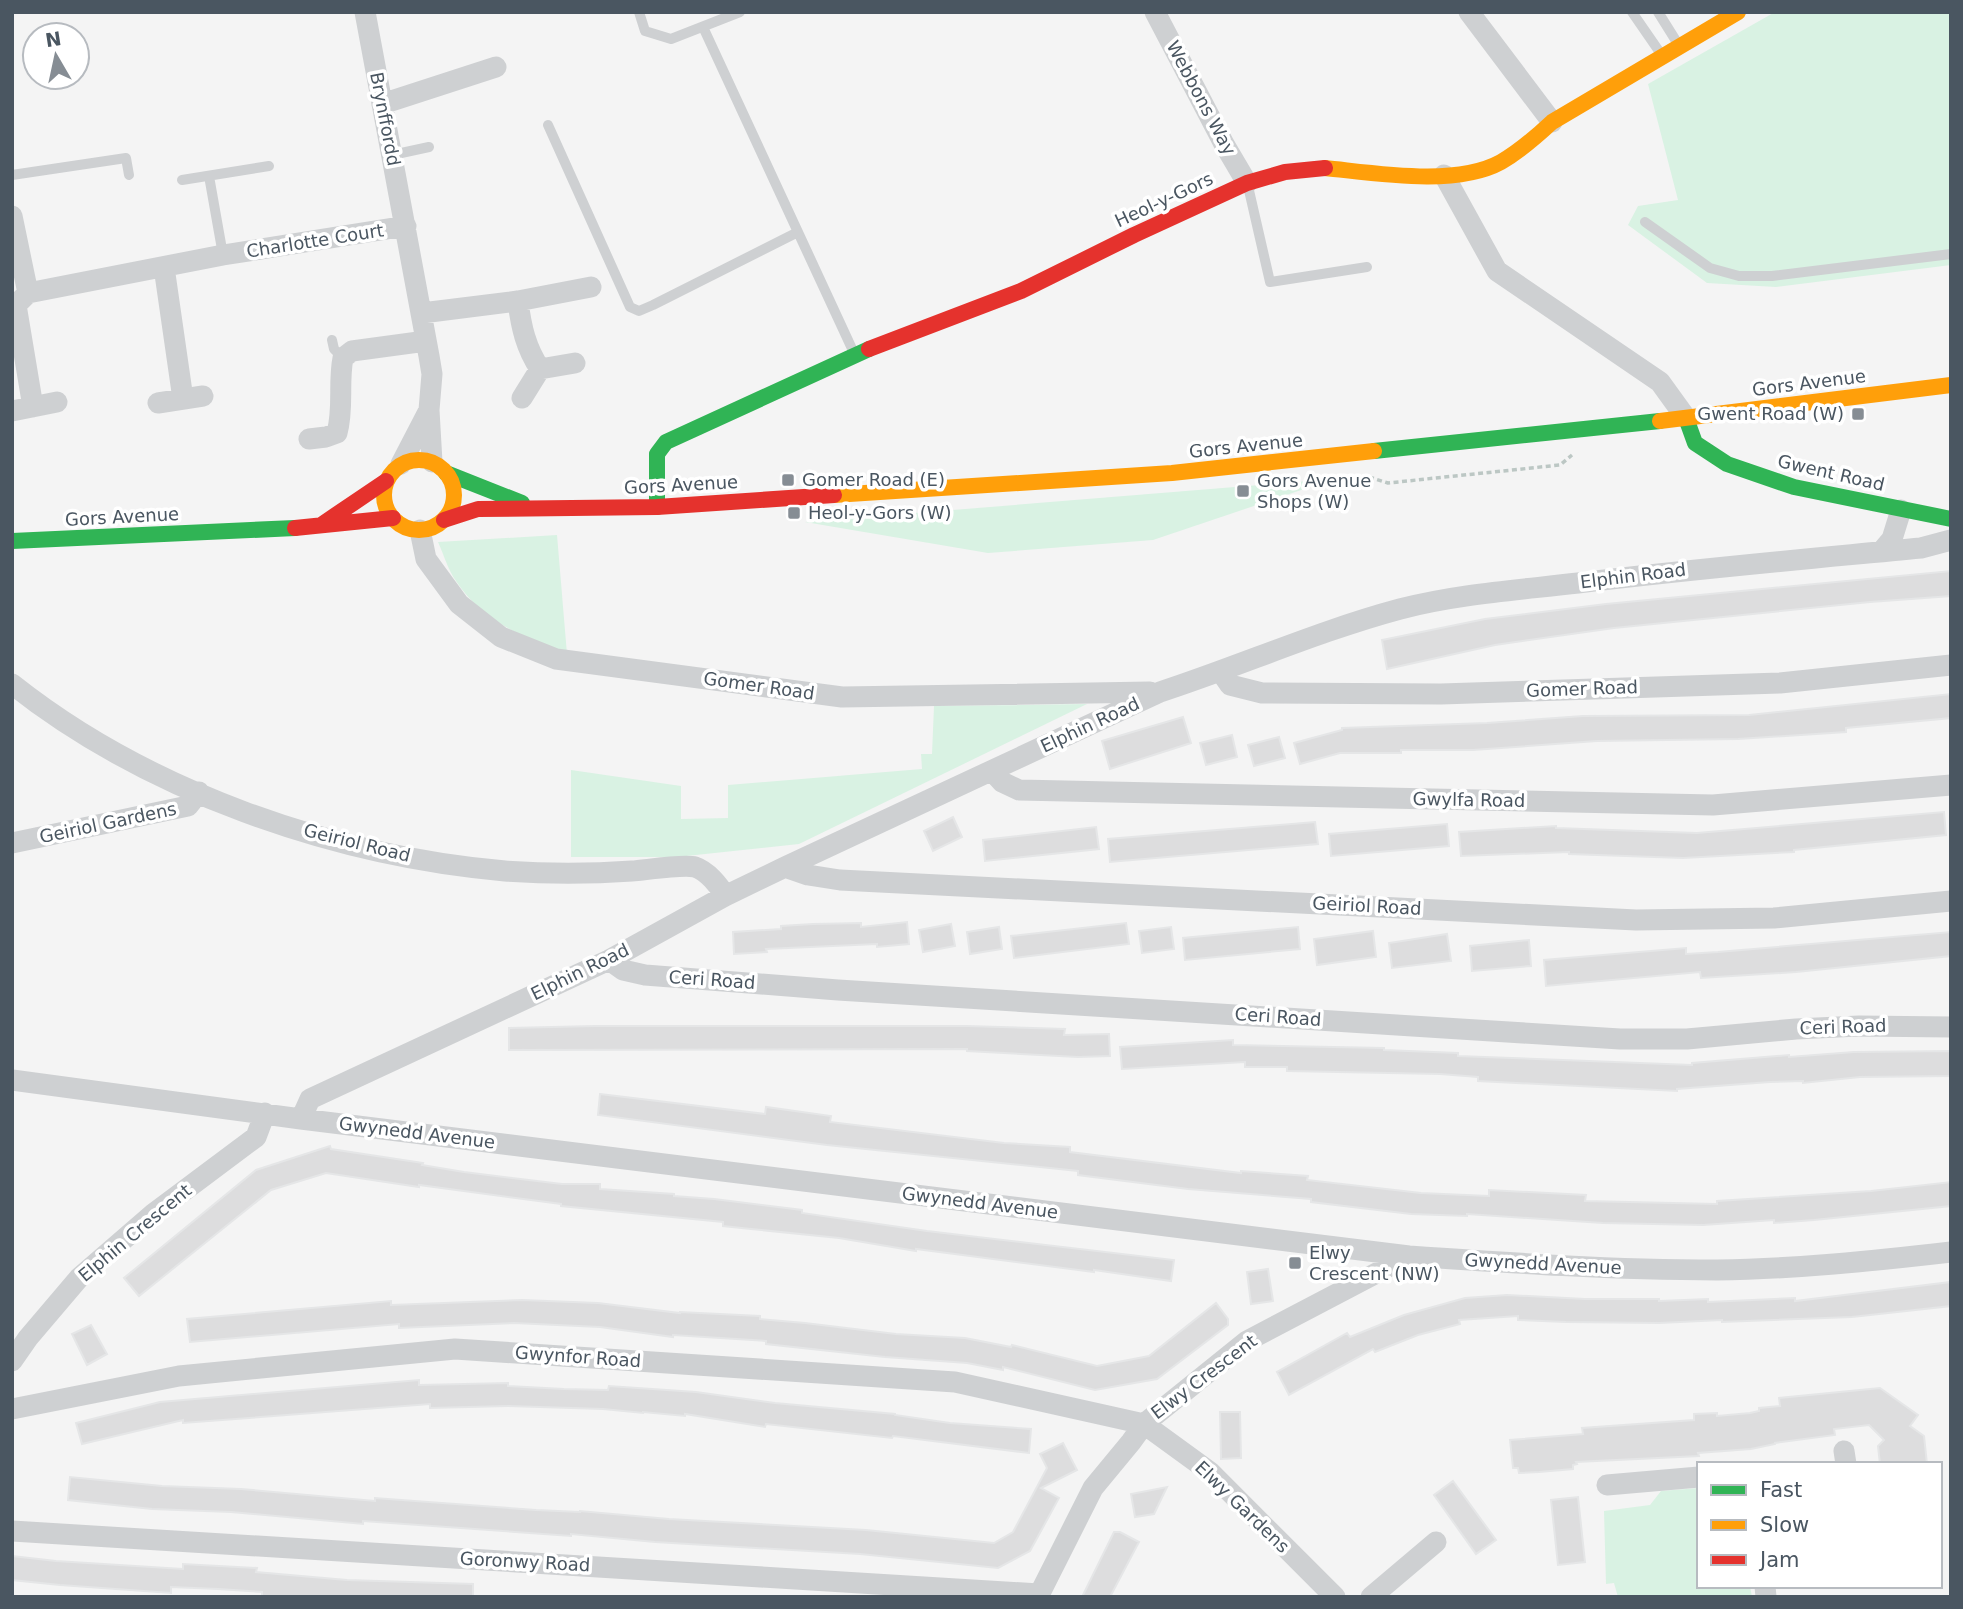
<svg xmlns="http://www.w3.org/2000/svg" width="1963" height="1609" viewBox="0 0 1963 1609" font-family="'DejaVu Sans',sans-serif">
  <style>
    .green { fill: #d9f2e3 }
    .building { fill: #ddddde; stroke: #e5e6e7; stroke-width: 2 }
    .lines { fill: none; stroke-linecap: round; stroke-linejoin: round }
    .path { stroke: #bcc7c4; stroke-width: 3.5; stroke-dasharray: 5 3.5; stroke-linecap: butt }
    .lane { stroke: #ced0d2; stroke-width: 10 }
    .street { stroke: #ced0d2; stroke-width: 21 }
    .fast { stroke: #30b455; stroke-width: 16 }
    .slow { stroke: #ff9f0a; stroke-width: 16 }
    .jam { stroke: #e5322d; stroke-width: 16 }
    .poi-dot { fill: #868d94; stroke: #fff; stroke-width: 2.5 }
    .labels { text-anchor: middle; stroke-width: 7; stroke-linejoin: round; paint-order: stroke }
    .street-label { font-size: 18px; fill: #4a5661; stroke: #fff }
    .poi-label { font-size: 18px; fill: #4a5661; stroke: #fff; text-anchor: start }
  </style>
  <rect width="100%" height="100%" fill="#f4f4f4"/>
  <path class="green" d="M 1775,12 L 1951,12 L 1951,265 L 1776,287 L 1707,283 L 1628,225 L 1638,206 L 1678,200 L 1648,84 Z
    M 1334,479 L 1153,540 L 988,553 L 805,522 Z
    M 557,535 L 567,654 C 524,638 482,621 456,581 C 448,570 444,555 438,542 Z
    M 1087,704 L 799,844 L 677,857 L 571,857 L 571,770 L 681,786 L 681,819 L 728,818 L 728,785 L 922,769 L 921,754 L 932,754 L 934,706 Z
    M 1699,1488 L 1699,1586 L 1750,1586 L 1752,1597 L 1618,1597 L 1614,1583 L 1606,1584 L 1604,1511 L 1650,1505 L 1661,1491 Z"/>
  <path class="building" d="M 1951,571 L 1951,596 L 1870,602 L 1614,628 L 1495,645 L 1387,669 L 1382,640 L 1485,619 L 1606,604 Z
    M 1951,694 L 1951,718 L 1846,728 L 1846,732 L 1738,739 L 1597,741 L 1473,750 L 1401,750 L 1401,753 L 1340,753 L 1300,764 L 1294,743 L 1342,730 L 1342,728 L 1487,723 L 1583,716 L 1749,715 Z
    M 1183,717 L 1191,743 L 1110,769 L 1102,741 Z
    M 1232,735 L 1237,757 L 1206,765 L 1200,743 Z
    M 1279,737 L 1285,758 L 1254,766 L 1248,745 Z
    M 1944,812 L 1946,835 L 1794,850 L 1794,852 L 1683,858 L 1569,854 L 1569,852 L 1461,856 L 1459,832 L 1556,826 L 1556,828 L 1697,833 Z
    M 953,817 L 962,837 L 933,851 L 924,831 Z
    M 1315,822 L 1318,844 L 1110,862 L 1108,839 Z
    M 1447,824 L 1449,846 L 1331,856 L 1329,834 Z
    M 1096,827 L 1099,849 L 985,861 L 983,840 Z
    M 907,922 L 909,944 L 877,947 L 877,944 L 766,949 L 767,952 L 734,954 L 733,932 L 781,929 L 781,926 L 813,924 L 861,923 L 861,927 Z
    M 1126,923 L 1129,944 L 1014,958 L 1011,936 Z
    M 951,924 L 955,946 L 923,952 L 919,930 Z
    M 999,927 L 1002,949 L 970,954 L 967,932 Z
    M 1171,927 L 1174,949 L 1142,953 L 1139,931 Z
    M 1298,927 L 1300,949 L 1185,960 L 1183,938 Z
    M 1373,931 L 1376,957 L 1317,965 L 1314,939 Z
    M 1951,932 L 1951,956 L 1796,972 L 1701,978 L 1700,972 L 1546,986 L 1544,960 L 1686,948 L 1686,954 L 1718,952 Z
    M 1447,934 L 1451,961 L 1392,968 L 1389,943 Z
    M 1529,940 L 1531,966 L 1472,971 L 1470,946 Z
    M 595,1026 L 967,1026 L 1065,1029 L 1064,1035 L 1109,1034 L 1110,1056 L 1078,1057 L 967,1051 L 967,1049 L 509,1050 L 509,1028 Z
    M 1233,1040 L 1233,1045 L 1384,1048 L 1384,1050 L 1458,1053 L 1458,1056 L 1692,1065 L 1692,1063 L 1789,1055 L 1789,1057 L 1854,1052 L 1951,1051 L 1951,1076 L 1860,1077 L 1803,1083 L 1803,1081 L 1770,1082 L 1677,1089 L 1677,1091 L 1478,1081 L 1478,1077 L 1440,1074 L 1287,1071 L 1287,1067 L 1245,1067 L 1245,1062 L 1122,1069 L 1120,1047 Z
    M 600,1094 L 765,1114 L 766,1107 L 831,1116 L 830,1122 L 1004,1143 L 1070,1147 L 1070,1152 L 1241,1173 L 1241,1171 L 1308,1176 L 1307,1180 L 1421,1193 L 1489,1196 L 1489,1190 L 1586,1195 L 1585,1201 L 1717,1204 L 1717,1201 L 1871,1191 L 1951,1182 L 1951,1206 L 1814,1220 L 1774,1223 L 1774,1220 L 1703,1225 L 1603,1223 L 1467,1214 L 1467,1216 L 1411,1214 L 1311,1202 L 1311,1199 L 1188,1189 L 1078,1175 L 1078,1171 L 827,1145 L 598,1115 Z
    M 330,1146 L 331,1149 L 423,1163 L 422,1165 L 464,1172 L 562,1184 L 600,1184 L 600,1189 L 674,1194 L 674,1196 L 714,1199 L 802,1210 L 802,1213 L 927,1231 L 1174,1260 L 1171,1281 L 1094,1270 L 1094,1272 L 916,1249 L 916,1251 L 839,1238 L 751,1229 L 723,1226 L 723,1222 L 561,1206 L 561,1204 L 419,1185 L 419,1187 L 326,1173 L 271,1190 L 139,1296 L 124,1278 L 256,1170 Z
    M 1268,1269 L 1273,1301 L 1251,1304 L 1247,1272 Z
    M 1951,1282 L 1951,1306 L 1852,1317 L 1722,1322 L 1722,1320 L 1659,1323 L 1566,1322 L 1518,1320 L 1518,1316 L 1459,1320 L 1460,1324 L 1418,1335 L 1375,1352 L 1373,1349 L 1289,1395 L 1277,1372 L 1347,1333 L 1350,1337 L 1404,1315 L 1465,1298 L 1507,1295 L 1585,1299 L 1659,1299 L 1659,1301 L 1708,1299 L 1708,1302 L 1795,1298 L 1795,1301 Z
    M 522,1300 L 598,1303 L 680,1313 L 680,1312 L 760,1316 L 760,1319 L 805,1323 L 896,1334 L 965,1338 L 1011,1347 L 1012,1345 L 1097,1366 L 1149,1356 L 1216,1303 L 1228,1319 L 1228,1325 L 1157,1379 L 1095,1390 L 1003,1367 L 1003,1370 L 967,1363 L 885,1357 L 766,1344 L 766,1341 L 673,1335 L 673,1337 L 600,1327 L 514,1323 L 399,1328 L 399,1324 L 190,1342 L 187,1319 L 391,1301 L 391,1305 Z
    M 91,1325 L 107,1354 L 87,1365 L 72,1334 Z
    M 419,1380 L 419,1385 L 508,1383 L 508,1386 L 564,1389 L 608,1390 L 609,1386 L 696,1392 L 775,1403 L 895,1414 L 895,1415 L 950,1423 L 1031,1429 L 1029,1453 L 893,1436 L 892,1438 L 766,1424 L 765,1427 L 685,1414 L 685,1416 L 643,1412 L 643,1413 L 603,1409 L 508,1406 L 430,1408 L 430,1404 L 183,1423 L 183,1420 L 82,1444 L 76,1423 L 160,1402 Z
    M 1880,1388 L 1918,1415 L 1910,1426 L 1924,1436 L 1927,1464 L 1880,1464 L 1878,1446 L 1884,1440 L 1869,1425 L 1834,1429 L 1835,1435 L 1775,1443 L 1775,1444 L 1751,1449 L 1698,1453 L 1699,1456 L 1576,1462 L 1577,1464 L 1573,1465 L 1573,1469 L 1539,1472 L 1519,1473 L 1518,1468 L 1513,1468 L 1510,1440 L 1583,1434 L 1582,1428 L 1694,1420 L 1694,1414 L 1717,1413 L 1717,1416 L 1750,1413 L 1759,1411 L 1759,1408 L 1780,1406 L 1779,1398 Z
    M 1220,1412 L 1240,1412 L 1241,1458 L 1221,1459 Z
    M 1063,1443 L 1077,1470 L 1041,1488 L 1059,1498 L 1030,1551 L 998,1568 L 860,1554 L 655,1542 L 571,1534 L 571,1536 L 363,1521 L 363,1524 L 231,1512 L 152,1509 L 68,1500 L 70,1477 L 162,1486 L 241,1489 L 375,1501 L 375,1498 L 536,1510 L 580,1512 L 580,1511 L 669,1519 L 866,1530 L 994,1543 L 1013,1532 L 1047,1468 L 1040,1454 Z
    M 1453,1481 L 1496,1540 L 1476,1554 L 1434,1495 Z
    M 1167,1487 L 1154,1514 L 1135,1517 L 1131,1494 Z
    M 1578,1497 L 1585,1562 L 1558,1565 L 1551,1500 Z
    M 1114,1532 L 1120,1532 L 1139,1542 L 1110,1597 L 1082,1597 Z
    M 12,1556 L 56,1561 L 183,1569 L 183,1564 L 257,1568 L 256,1572 L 347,1580 L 473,1584 L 473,1597 L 262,1597 L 262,1592 L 218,1589 L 171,1587 L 171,1593 L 60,1585 L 12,1580 Z"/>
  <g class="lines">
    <path class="path" d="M 1369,477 L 1388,483 L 1560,465 L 1572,455"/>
    <path class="lane" d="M 639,12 L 645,31 L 671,39 L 740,12
      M 1632,12 L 1661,54
      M 1658,12 L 1678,44
      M 703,27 L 854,353
      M 548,125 L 630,307 L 639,311 L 653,305 L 798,232
      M 392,155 L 429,147
      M 12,175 L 126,158 L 129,175
      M 209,176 L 223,255
      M 182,180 L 269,166
      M 1248,186 L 1270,282 L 1367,267
      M 1645,222 L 1710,268 L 1739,276 L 1772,276 L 1951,254
      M 332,340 L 334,349 L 343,358"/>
    <path class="street" d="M 365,12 L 429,356 L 432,374 L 429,410 L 432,462
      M 1155,12 L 1224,144 L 1247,183
      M 1469,12 L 1552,122
      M 382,104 L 496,67
      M 1444,175 L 1497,271 L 1660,382 L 1686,418
      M 12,216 L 28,293
      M 164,267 L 183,399
      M 518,301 C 521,327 526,348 540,369
      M 422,313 L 518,301 L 591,287
      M 522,398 L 540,369 L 575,363
      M 158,403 L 203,396
      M 33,407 L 16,305 L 28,293 L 223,255 L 406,226
      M 12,411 L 57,402
      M 309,439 L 326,437 L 337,433 C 344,408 338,383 343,358 L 352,351 L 426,341
      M 401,464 L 429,410
      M 420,530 L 426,559 L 459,604 L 501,637 L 556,659 L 842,697 L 1150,692
      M 1881,552 L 1892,539 L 1901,510
      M 1221,672 L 1230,685 L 1262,693 L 1441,694 L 1780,683 L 1951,665
      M 12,684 C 147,791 333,856 505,871 C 546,874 590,874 632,871 C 646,870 683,864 695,867 C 707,871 719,885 725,896
      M 992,771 L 1002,782 L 1019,790 L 1713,805 L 1951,785
      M 12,843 L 188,806 L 199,792
      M 785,867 L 808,875 L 840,880 L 1636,920 L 1774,918 L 1951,901
      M 609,960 L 623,970 L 645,975 L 838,990 L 1620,1039 L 1687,1039 L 1796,1029 L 1859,1026 L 1951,1027
      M 12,1080 L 301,1119 L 1409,1256 C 1511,1263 1614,1270 1717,1270 C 1795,1269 1873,1261 1951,1252
      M 301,1119 L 310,1099 L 609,960 L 725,896 L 785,867 L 1160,692 C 1240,666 1318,631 1400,609 C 1458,594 1519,590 1578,583 C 1693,569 1807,559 1921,548 L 1951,540
      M 12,1361 L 28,1338 L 79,1278 L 153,1214 L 256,1137 L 265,1113
      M 12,1409 L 179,1376 L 455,1349 L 955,1382 L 1144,1424 L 1210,1472 L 1335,1597
      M 1844,1451 L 1846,1464
      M 1607,1485 L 1699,1477
      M 12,1531 L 1039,1594
      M 1765,1586 L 1766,1597
      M 1038,1597 L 1093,1488 L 1131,1442 L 1144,1424 L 1247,1341 L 1409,1256
      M 1371,1597 L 1436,1542"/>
    <path class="fast" d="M 1686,418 L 1695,443 L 1727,464 L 1794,487 L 1951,519
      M 1374,451 L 1660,421
      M 446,473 L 522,503
      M 657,507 L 657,454 L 666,442 L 869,349
      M 12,541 L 295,528"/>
    <path class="slow" d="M 1325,168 C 1375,173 1456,187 1501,162 C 1520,151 1536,137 1552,122 L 1738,12
      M 1660,421 L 1951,385
      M384 495a35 35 0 1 1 70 0a35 35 0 1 1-70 0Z
      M 834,495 L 1172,473 L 1374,451"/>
    <path class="jam" d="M 869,349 L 1021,291 L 1134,235 L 1247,183 L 1285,172 L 1325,168
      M 444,520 L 478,509 L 657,507 L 834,495
      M 321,525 L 386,481
      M 295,528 L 393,518"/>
  </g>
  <g class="poi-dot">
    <rect x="1851" y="407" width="14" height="14" rx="3.5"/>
    <rect x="781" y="473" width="14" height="14" rx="3.5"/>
    <rect x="1236" y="484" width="14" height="14" rx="3.5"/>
    <rect x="787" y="506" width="14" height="14" rx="3.5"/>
    <rect x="1288" y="1256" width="14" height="14" rx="3.5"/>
  </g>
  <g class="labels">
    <g class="street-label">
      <text transform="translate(1201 98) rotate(62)" y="6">Webbons Way</text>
      <text transform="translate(385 119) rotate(79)" y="6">Brynffordd</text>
      <text transform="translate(1164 200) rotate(-25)" y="6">Heol-y-Gors</text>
      <text transform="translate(315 241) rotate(-9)" y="6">Charlotte Court</text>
      <text transform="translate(1809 383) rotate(-7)" y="6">Gors Avenue</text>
      <text transform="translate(1246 446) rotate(-6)" y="6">Gors Avenue</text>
      <text transform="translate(1831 473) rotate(13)" y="6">Gwent Road</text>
      <text transform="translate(681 485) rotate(-3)" y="6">Gors Avenue</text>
      <text transform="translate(122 517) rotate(-3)" y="6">Gors Avenue</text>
      <text transform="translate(1633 576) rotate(-7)" y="6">Elphin Road</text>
      <text transform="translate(759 686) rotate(8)" y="6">Gomer Road</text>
      <text transform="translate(1582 689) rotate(-2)" y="6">Gomer Road</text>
      <text transform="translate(1090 725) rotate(-25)" y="6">Elphin Road</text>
      <text transform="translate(1469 800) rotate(1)" y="6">Gwylfa Road</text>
      <text transform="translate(108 823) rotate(-12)" y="6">Geiriol Gardens</text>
      <text transform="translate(357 843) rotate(14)" y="6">Geiriol Road</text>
      <text transform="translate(1367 906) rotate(3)" y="6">Geiriol Road</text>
      <text transform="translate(580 972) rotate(-26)" y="6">Elphin Road</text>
      <text transform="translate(712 980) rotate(4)" y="6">Ceri Road</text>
      <text transform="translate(1278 1017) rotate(4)" y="6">Ceri Road</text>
      <text transform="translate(1843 1027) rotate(-2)" y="6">Ceri Road</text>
      <text transform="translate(417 1133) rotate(7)" y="6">Gwynedd Avenue</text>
      <text transform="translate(980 1203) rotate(7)" y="6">Gwynedd Avenue</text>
      <text transform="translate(135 1233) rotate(-40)" y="6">Elphin Crescent</text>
      <text transform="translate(1543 1264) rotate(3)" y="6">Gwynedd Avenue</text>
      <text transform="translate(578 1357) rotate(4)" y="6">Gwynfor Road</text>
      <text transform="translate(1204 1377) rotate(-37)" y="6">Elwy Crescent</text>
      <text transform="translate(1242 1507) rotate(44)" y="6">Elwy Gardens</text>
      <text transform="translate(525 1562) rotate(3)" y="6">Goronwy Road</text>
    </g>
    <g class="poi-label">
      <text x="1844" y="420" text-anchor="end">Gwent Road (W)</text>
      <text x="802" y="486">Gomer Road (E)</text>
      <text x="1257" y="487">Gors Avenue<tspan x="1257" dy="21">Shops (W)</tspan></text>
      <text x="808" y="519">Heol-y-Gors (W)</text>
      <text x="1309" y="1259">Elwy<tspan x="1309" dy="21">Crescent (NW)</tspan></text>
    </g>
  </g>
  <rect width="1963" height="1609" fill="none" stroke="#4a5661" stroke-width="28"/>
  <rect x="1697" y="1462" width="245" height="126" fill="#ffffff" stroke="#b7bbc0" stroke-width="2"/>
  <rect x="1711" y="1485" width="35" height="10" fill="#30b455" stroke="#b7bbc0" stroke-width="2"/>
  <text x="1760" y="1497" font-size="21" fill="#4a5661">Fast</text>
  <rect x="1711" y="1520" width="35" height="10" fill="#ff9f0a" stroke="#b7bbc0" stroke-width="2"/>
  <text x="1760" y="1532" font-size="21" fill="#4a5661">Slow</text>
  <rect x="1711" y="1555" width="35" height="10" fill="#e5322d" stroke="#b7bbc0" stroke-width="2"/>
  <text x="1760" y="1567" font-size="21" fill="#4a5661">Jam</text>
  <g transform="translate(56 56) rotate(351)"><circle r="33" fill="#ffffff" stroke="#b7bbc0" stroke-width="2"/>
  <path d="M0-5L12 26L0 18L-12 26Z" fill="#868d94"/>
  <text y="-10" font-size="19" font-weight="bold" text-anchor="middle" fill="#4a5661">N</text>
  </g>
</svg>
